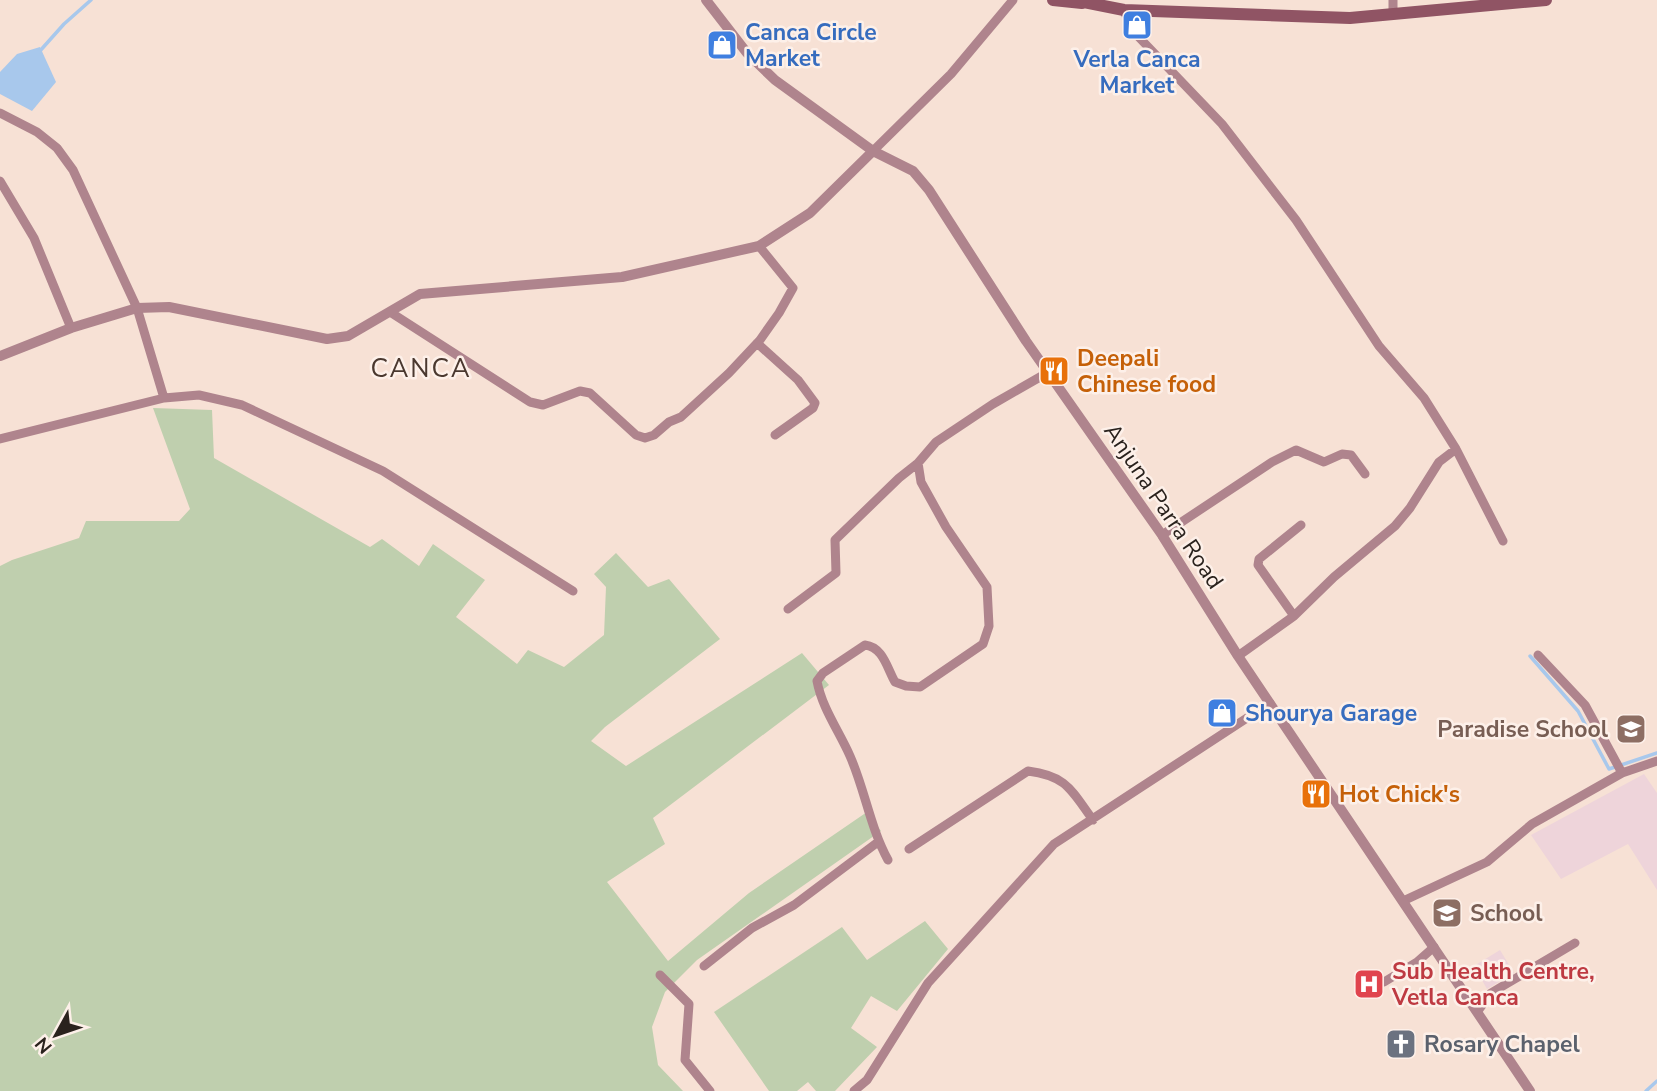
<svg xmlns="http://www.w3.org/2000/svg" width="1657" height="1091" viewBox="0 0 1657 1091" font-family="'Nunito Sans',sans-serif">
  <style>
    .industrial { fill: #eed4da }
    .green { fill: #bfcfae }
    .water { fill: #a8c8ec }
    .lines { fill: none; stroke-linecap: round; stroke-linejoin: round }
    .stream { stroke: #a8c8ec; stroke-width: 3.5 }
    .minor { stroke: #af848d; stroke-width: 9 }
    .tertiary { stroke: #af848d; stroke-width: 10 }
    .secondary { stroke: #905464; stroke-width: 12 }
    .labels { text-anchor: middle; stroke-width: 5; stroke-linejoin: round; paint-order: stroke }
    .shop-label { font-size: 23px; font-weight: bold; fill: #366cbe; stroke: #fdf0e9; text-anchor: start }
    .food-label { font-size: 23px; font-weight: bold; fill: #c56008; stroke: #fdf0e9; text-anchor: start }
    .street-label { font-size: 23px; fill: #2a221d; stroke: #fdf0e9 }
    .education-label { font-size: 23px; font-weight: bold; fill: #785e54; stroke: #fdf0e9; text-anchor: end }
    .health-label { font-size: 23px; font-weight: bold; fill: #be3a42; stroke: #fdf0e9; text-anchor: start }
    .worship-label { font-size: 23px; font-weight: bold; fill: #5b616d; stroke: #fdf0e9; text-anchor: start }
    .quarter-label { font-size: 26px; letter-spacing: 2px; fill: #4a382f; stroke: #fdf0e9 }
  </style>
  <rect width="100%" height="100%" fill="#f7e1d5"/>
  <path class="industrial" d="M 1644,774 L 1657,793 L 1657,890 L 1628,844 L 1561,879 L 1531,835 Z
    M 1500,950 L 1514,973 L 1487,989 L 1474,966 Z"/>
  <path class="green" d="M 153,408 L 212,410 L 214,458 L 370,547 L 382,539 L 419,566 L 433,544 L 485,580 L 456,617 L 517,664 L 528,650 L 564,667 L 604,635 L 606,587 L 594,574 L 616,553 L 648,587 L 669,579 L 720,639 L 605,727 L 591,741 L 626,766 L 802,653 L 829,685 L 653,818 L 665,844 L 607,882 L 668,961 L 749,893 L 867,812 L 881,831 L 697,960 L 665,992 L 652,1027 L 658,1065 L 683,1091 L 0,1091 L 0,566 L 12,560 L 79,538 L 86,521 L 179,521 L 190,509 Z
    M 925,921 L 948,949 L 897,1011 L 871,996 L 851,1028 L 877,1047 L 835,1091 L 816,1091 L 808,1082 L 797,1091 L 769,1091 L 714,1012 L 842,927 L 867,960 Z"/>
  <path class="water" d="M 40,47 L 56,82 L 32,111 L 0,94 L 0,72 L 17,54 Z"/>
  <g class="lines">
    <path class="stream" d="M 39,52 L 64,24 L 91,0
      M 1530,656 L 1578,711 L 1609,769 L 1657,753
      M 1646,1091 L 1657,1081"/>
    <path class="minor" d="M 1124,10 L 1131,29 L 1222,124 L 1296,220 L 1379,346 L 1424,398 L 1456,449 L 1503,541
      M 1393,14 L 1393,0
      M 0,113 L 37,132 L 57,148 L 73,170 L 137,308 L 164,398
      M 873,151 L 951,74 L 1013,0
      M 0,181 L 34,238 L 71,328
      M 390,312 L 530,402 L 543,405 L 580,391 L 590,393 L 636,435 L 645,438 L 654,435 L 669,422 L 681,417 L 729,373 L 760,340 L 779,313 L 793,288 L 759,246
      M 757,343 L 798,380 L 815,403 L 813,408 L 775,435
      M 0,439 L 164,398 L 199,395 L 242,405 L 383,471 L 573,591
      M 1162,535 L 1272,462 L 1296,450 L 1324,462 L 1342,454 L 1351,455 L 1365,474
      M 788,609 L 836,573 L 835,540 L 899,478 L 918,463
      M 1294,616 L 1258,565 L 1259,559 L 1301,525
      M 1538,655 L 1585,705 L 1622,773
      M 1238,656 L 1294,616 L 1334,577 L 1395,526 L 1410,508 L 1439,462 L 1456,449
      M 909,849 L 1028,771 C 1067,776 1071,790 1093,820
      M 888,860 C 870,827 865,790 850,756 C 839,731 822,708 817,681 L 823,673 L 865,645 C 883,647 887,668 895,682 L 906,686 L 920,687 L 983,644 L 989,626 L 987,587 L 946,527 L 921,482 L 918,463 L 936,442 L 993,404 L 1047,373
      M 1403,901 L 1487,862 L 1532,824 L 1622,773 L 1657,761
      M 704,966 L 752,928 L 794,905 L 878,842
      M 660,975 L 689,1004 L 685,1060 L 710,1091
      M 1384,982 L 1417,962 L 1434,947
      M 1477,1012 L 1491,993 L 1575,943
      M 854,1091 L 867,1080 L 928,983 L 1054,844 L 1270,703"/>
    <path class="tertiary" d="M 706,0 L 747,53 L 775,80 L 873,151 L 913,171 L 929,190 L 1026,341 L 1162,535 L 1238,656 L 1530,1091
      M 0,356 L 71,328 L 137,308 L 169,307 L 327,339 L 348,336 L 420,294 L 622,277 L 759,246 L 810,213 L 873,151"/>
    <path class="secondary" d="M 1053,0 L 1082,3
      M 1074,0 L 1124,10 L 1350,18 L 1546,0"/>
  </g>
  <defs>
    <g id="shop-square" transform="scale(1.575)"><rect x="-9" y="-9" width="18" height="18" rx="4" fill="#3f7fe0" stroke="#fdf0e9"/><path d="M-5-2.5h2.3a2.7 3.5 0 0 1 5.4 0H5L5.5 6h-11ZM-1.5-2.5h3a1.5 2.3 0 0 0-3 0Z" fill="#fff"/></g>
    <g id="restaurant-square" transform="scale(1.575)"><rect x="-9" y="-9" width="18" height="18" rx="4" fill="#e8710a" stroke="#fdf0e9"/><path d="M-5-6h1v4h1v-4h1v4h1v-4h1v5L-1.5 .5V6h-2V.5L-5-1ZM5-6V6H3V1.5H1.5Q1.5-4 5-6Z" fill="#fff"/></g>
    <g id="school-square" transform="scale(1.575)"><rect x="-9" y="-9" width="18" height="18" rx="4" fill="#8d6e63" stroke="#fdf0e9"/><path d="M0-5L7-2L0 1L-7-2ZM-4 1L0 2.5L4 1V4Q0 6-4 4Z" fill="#fff"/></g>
    <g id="hospital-square" transform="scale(1.575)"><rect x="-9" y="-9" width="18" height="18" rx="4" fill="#e0444e" stroke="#fdf0e9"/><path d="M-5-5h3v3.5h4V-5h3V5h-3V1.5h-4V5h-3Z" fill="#fff"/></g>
    <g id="church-square" transform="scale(1.575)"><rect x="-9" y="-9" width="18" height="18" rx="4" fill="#6b7280" stroke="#fdf0e9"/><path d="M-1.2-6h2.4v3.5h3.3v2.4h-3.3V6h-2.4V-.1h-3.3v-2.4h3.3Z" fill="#fff"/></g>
  </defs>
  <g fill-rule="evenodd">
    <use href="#shop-square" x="1137" y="25"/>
    <use href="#shop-square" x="722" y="45"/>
    <use href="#restaurant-square" x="1054" y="371"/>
    <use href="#shop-square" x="1222" y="713"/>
    <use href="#school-square" x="1631" y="729"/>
    <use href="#restaurant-square" x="1316" y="794"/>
    <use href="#school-square" x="1447" y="913"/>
    <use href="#hospital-square" x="1369" y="984"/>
    <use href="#church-square" x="1401" y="1044"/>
  </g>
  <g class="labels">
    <g class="shop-label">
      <text x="745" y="40">Canca Circle<tspan x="745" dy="26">Market</tspan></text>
      <text x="1137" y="67" text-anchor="middle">Verla Canca<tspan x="1137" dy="26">Market</tspan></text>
      <text x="1245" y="721">Shourya Garage</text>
    </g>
    <g class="food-label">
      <text x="1077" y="366">Deepali<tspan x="1077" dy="26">Chinese food</tspan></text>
      <text x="1339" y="802">Hot Chick's</text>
    </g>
    <g class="street-label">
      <text transform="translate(1164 506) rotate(56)" y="8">Anjuna Parra Road</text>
    </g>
    <g class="education-label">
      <text x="1608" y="737">Paradise School</text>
      <text x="1470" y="921" text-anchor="start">School</text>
    </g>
    <g class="health-label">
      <text x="1392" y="979">Sub Health Centre,<tspan x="1392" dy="26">Vetla Canca</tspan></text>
    </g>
    <g class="worship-label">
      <text x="1424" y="1052">Rosary Chapel</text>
    </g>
    <g class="quarter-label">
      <text x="421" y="377">CANCA</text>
    </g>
  </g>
  <g transform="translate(56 1035) rotate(230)" stroke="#fdf0e9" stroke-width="5" paint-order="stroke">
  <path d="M0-5L12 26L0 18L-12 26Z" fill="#2a221d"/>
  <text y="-10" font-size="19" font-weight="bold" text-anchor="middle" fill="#2a221d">N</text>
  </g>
</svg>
